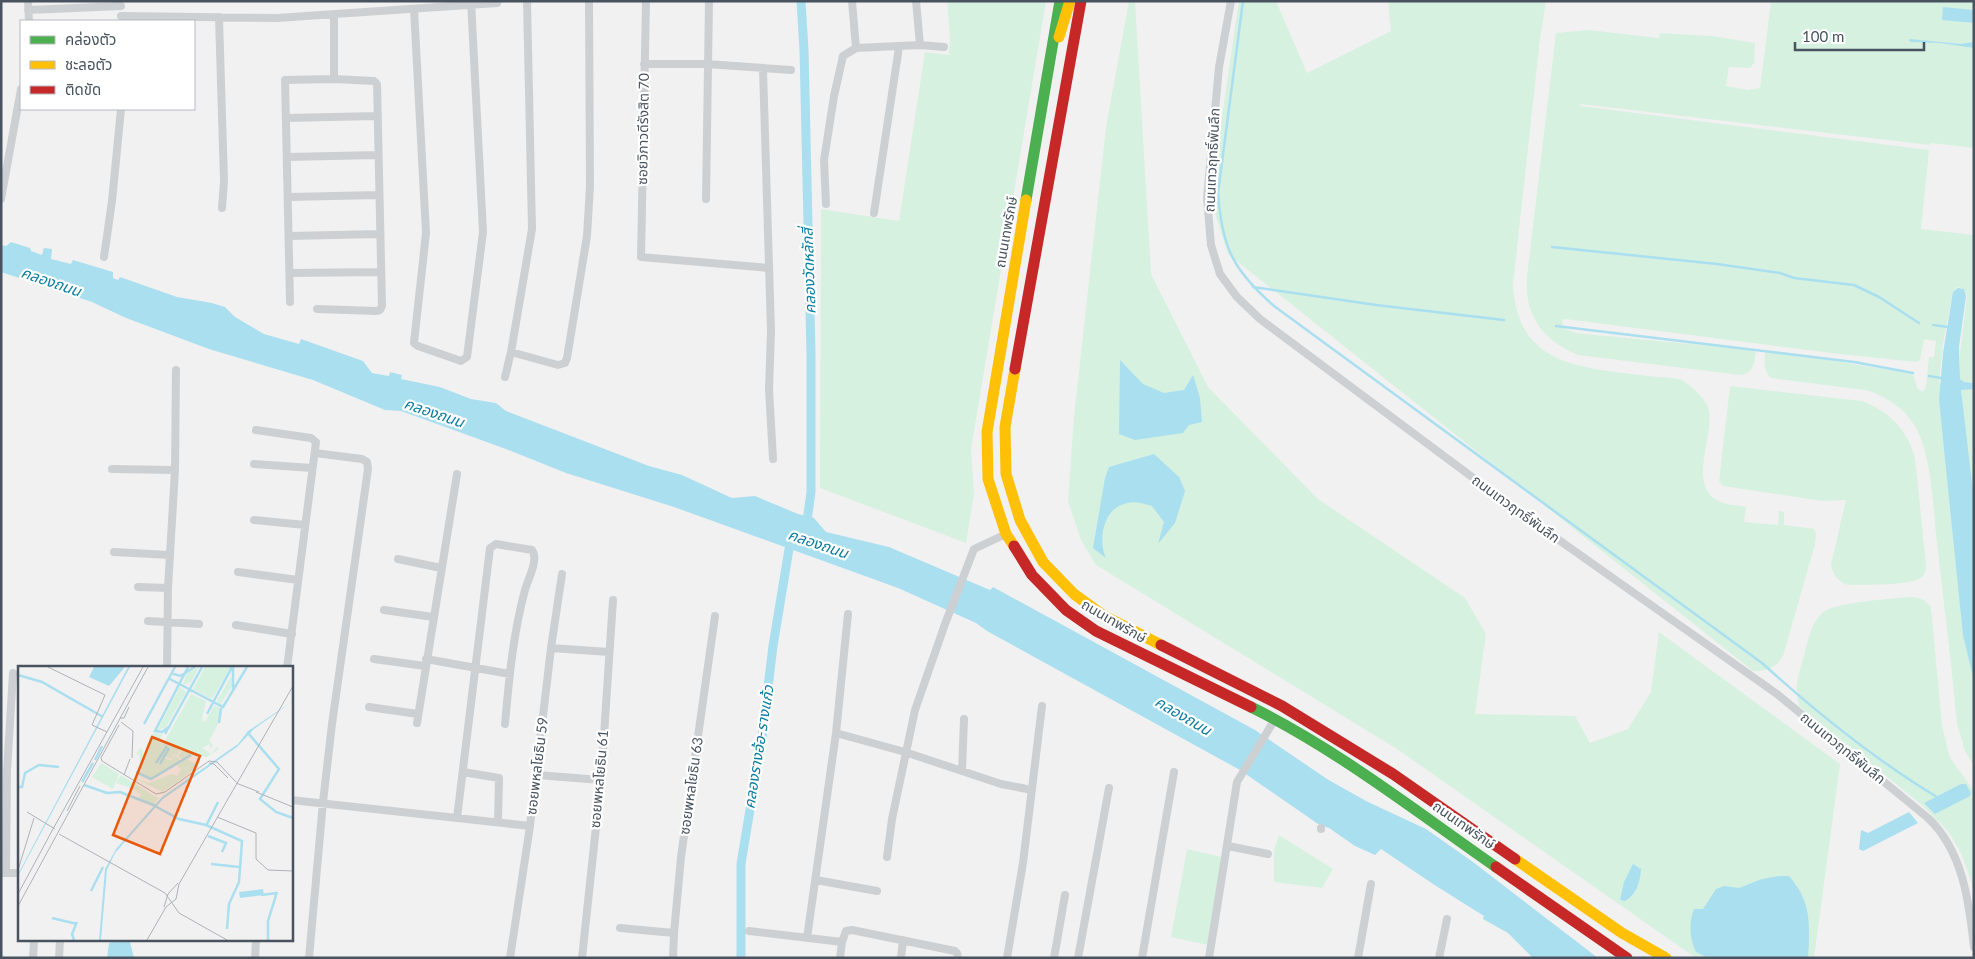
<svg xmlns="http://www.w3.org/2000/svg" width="1975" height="959" viewBox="0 0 1975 959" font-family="Lato,'Noto Sans Thai',sans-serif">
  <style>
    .green { fill: #d6f1e0 }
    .water { fill: #aadff0 }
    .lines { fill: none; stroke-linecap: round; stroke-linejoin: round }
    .stream { stroke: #aadff0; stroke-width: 2.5 }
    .canal { stroke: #aadff0; stroke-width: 9 }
    .street { stroke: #cdd0d2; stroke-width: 8 }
    .fast { stroke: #4caf50; stroke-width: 11 }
    .slow { stroke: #ffc107; stroke-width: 11 }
    .jam { stroke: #c62828; stroke-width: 11 }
    .labels { text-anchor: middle; stroke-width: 4.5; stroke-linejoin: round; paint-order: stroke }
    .street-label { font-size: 14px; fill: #48535f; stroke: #fff }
    .water-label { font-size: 15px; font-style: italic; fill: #0a7da0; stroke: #fff }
    .inset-river { fill: none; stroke: #aadff0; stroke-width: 2.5 }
    .inset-road { fill: none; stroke: #aeb2b7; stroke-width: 1 }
    .view { fill: #e8590c; fill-opacity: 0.15; stroke: #e8590c; stroke-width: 2.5 }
    .inset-edge { fill: none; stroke: #48535f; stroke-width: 2.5 }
  </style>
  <rect width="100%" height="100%" fill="#f2f1f1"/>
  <path class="green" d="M 947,1 L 1046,1 L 971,449 L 974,494 L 966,543 L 820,488 L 821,209 L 899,221 L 925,52 L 949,55 L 950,37 Z
    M 1129,1 L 1135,1 L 1151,274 L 1208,387 L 1318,499 L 1465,598 L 1486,634 L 1475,714 L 1575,716 L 1590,743 L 1628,729 L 1651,692 L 1659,632 L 1840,764 L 1814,958 L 1696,958 L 1397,749 L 1096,565 L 1081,540 L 1068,501 L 1074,417 L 1106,127 Z
    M 1239,1 L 1276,1 L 1307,73 L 1391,31 L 1388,1 L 1546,1 L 1540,39 L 1513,284 C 1517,368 1583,367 1648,376 C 1658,377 1672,377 1682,380 C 1686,382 1691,387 1694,389 C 1700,395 1708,403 1709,411 C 1714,435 1688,485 1717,500 C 1725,505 1737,505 1746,507 L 1744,522 L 1778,525 L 1779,511 L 1784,512 L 1784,525 L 1814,529 L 1816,533 L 1815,544 L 1783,656 C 1776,668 1766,671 1753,671 L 1228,254 L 1210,197 Z
    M 1771,1 L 1974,1 L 1974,148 L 1931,143 L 1930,145 L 1581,104 L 1580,106 L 1929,150 L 1921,229 L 1974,235 L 1974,383 L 1964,382 L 1960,379 L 1960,353 L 1967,296 L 1964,289 L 1958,287 L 1953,292 L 1943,343 L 1939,383 L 1974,387 L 1974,766 L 1965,751 L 1957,723 C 1951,660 1943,597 1936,534 C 1933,504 1931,457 1917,430 C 1907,410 1887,396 1865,390 L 1771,378 C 1764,372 1764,362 1765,353 L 1775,351 L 1913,374 L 1917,388 L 1923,392 L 1926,386 L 1929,357 L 1934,357 L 1936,341 L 1924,339 L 1920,360 L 1916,362 L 1831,353 L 1565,319 L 1562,320 L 1563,328 L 1575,333 L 1753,350 L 1756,353 C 1755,364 1752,374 1740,375 L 1578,355 C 1542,340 1524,315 1527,276 L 1556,33 L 1589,30 L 1659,38 L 1660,33 L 1712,36 L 1755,43 L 1754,63 L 1750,68 L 1729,67 L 1726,86 L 1748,90 L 1760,88 Z
    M 1730,386 L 1862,401 C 1890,412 1907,429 1915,458 L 1926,564 C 1926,568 1926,572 1923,576 C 1912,587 1864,584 1848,585 C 1837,581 1833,575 1831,564 L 1846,500 L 1822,501 L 1723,486 L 1719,481 Z
    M 1909,597 C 1919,597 1925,599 1931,607 L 1942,726 L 1950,758 L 1974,791 L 1974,895 L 1971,880 L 1961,853 L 1948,831 L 1922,805 L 1800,707 C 1793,690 1798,676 1803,659 C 1807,644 1811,623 1822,613 C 1834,602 1891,599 1909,597 Z
    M 1279,835 L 1333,869 L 1322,888 L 1274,882 L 1274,851 Z
    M 1187,849 L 1222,857 L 1208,945 L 1171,937 Z"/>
  <path class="water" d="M 1943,7 L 1974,10 L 1974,23 L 1942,20 Z
    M 1910,39 L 1961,44 L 1974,42 L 1974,48 L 1940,43 L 1912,42 L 1909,41 Z
    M 11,242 L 30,248 L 31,251 L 42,255 L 44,248 L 52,249 L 51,259 L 71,264 L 73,260 L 113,272 L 113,278 L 118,280 L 120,277 L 177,297 L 212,303 L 225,307 L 235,317 L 264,334 L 299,344 L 301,339 L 363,361 L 372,373 L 389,376 L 390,372 L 402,375 L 401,379 L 440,387 L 471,399 L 496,403 L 506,411 L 649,466 L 682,475 L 732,498 L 755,496 L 798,514 L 814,518 L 826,532 L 889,547 L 990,590 L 993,587 L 1255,730 L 1327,779 L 1366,801 L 1426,829 L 1473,862 L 1598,958 L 1533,958 L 1508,933 L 1483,919 L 1484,916 L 1433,884 L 1381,849 L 1375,855 L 1355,846 L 1329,828 L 1318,824 L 1240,770 L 987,631 L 976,623 L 898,588 L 674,507 L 566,473 L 506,449 L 401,411 L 385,410 L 313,380 L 209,349 L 126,318 L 92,302 L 1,272 L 1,245 L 6,246 Z
    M 1958,288 L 1964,289 L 1966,296 L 1959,347 L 1960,379 L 1964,382 L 1974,383 L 1974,389 L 1961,390 L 1974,500 L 1974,681 L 1963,635 L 1939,400 L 1943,353 L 1953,292 Z
    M 1120,360 L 1143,384 L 1164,393 L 1184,390 L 1193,375 L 1200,398 L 1202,422 L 1189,425 L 1183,433 L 1135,440 L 1119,434 Z
    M 1154,454 L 1179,477 L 1185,491 L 1175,523 L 1158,544 L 1164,522 L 1152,506 C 1144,504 1136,501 1128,503 C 1104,506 1097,539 1106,558 L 1093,548 L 1105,478 L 1109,467 Z
    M 1961,784 L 1966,784 L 1971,793 L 1970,796 L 1935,814 L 1924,803 Z
    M 1909,812 L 1918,823 L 1863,851 L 1859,849 L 1861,830 L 1868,833 Z
    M 1633,864 L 1641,869 C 1640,882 1637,894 1625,901 L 1620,900 L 1624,882 Z
    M 1779,876 L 1789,876 C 1812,902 1810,926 1808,958 L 1708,958 L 1696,952 C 1689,938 1689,922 1694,909 L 1703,909 L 1716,889 L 1724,886 L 1739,888 L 1762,879 Z
    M 118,941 L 130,942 L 134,958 L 107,958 L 109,943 Z"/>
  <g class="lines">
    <path class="stream" d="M 1243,1 L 1218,193 C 1222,248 1233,270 1274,306 L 1762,663 C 1816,712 1874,759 1937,797
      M 1552,247 L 1717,264 L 1780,273 L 1794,278 L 1854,285 L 1879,297 L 1919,323
      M 1253,287 L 1376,305 L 1504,320
      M 1933,325 L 1948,327
      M 1556,326 L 1854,362 L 1913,373
      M 1929,376 L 1941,378"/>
    <path class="canal" d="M 801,1 L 804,50 L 811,354 L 811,492 L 806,528
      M 741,958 L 741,864 L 762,737 L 773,646 L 791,537"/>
    <path class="street" d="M 28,1 L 29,21
      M 646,1 L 641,257 L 769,268
      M 852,1 L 856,48
      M 916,1 L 920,45
      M 1231,1 L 1219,67 L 1207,198 L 1211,245 L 1220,274 L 1237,297 L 1260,319 L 1515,509 L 1777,694 L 1928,818 C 1963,851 1969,902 1974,947
      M 414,9 L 426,233 L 414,343 L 418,346 L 461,361 L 467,357 L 483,232 L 471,1
      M 28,10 L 121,6
      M 334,14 L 334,79
      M 121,16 L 277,18 L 497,3
      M 219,17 L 224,181 L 222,208
      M 644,64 L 707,64 L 791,70
      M 763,69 L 771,331 L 769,389 L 773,459
      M 286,118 L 377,116
      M 287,157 L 378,155
      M 288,197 L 379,195
      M 1,199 L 21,89
      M 706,199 L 709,1
      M 826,204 L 824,160 L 834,96 L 843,56 L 856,48 L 920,45 L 944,47
      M 874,213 L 899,47
      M 289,236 L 380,234
      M 104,257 L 112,201 L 121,109
      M 290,273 L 381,272
      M 290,302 L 285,80 L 334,79 L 374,81 L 377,84 L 382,306 L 380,310 L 376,311 L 317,309
      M 511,352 L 558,365 L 565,363 L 567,358 L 587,236 L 590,186 L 589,1
      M 505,377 L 511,352 L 532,229 L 527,1
      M 256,430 L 311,438 L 316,442 L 287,668
      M 254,464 L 312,468
      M 112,469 L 175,470
      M 254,520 L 305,525
      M 114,552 L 170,555
      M 398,559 L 441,568
      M 238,572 L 298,580
      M 138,587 L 168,588
      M 384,610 L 433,617
      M 148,621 L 199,624
      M 236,625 L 292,634
      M 551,648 L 609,652
      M 374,659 L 425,666
      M 426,659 L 510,674
      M 167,668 L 168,588 L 175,470 L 176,370
      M 369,707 L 418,714
      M 417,723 L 457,474
      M 836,733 L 905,752 L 1001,784 L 1032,790
      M 962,771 L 964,719
      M 463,772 L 499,778 L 498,822
      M 537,775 L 601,780
      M 291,800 L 530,826
      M 457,818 L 490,548 L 496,544 L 532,550 C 539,560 528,579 525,590 C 513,634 509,679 505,724
      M 1321,829 L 1321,828
      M 1228,846 L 1268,854
      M 887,857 L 892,819 L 915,710 L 945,624 L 974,549 L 1006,534
      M 1,873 L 19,873
      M 6,873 L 7,771 L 13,673
      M 816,880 L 877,891
      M 620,928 L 674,933
      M 749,931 L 842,942
      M 807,938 L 836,733 L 848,614
      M 33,958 L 34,940
      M 59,958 L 60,940
      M 255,958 L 256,940
      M 309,958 L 323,802 L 332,724 L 368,469 L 367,462 L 362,459 L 315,453
      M 510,958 L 530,826 L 551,648 L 562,574
      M 582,958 L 601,780 L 613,600
      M 673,958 L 674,933 L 681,857 L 715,616
      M 840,958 L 842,942 L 846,931 L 852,930 L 955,951 L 957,953 L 958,958
      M 901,958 L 903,940
      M 1007,958 L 1023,863 L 1042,706
      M 1054,958 L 1065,895
      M 1078,958 L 1109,788
      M 1142,958 L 1174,772
      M 1209,958 L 1237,782 L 1275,719
      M 1358,958 L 1371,884
      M 1439,958 L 1447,919"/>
    <path class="fast" d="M 1026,200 L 1060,1
      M 1251,707 C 1338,750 1417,812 1496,867"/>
    <path class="slow" d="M 1059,37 L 1070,1
      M 1015,369 L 1005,427 L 1006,474 L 1020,520 L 1043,562 L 1074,594 L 1104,616 L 1161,645
      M 1014,546 L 1006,534 L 988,479 L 987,432 L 1026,200
      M 1515,859 L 1622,933 L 1666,958"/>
    <path class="jam" d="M 1015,369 L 1081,1
      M 1014,546 L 1032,575 L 1066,610 L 1096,631 L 1251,707
      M 1161,645 L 1282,706 L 1393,774 L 1515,859
      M 1496,867 L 1627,958"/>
  </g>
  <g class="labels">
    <g class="street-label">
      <text transform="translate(643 129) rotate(-89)" y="5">ซอยวิภาวดีรังสิต 70</text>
      <text transform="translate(1212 160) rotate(-87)" y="5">ถนนเทวฤทธิ์พันลึก</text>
      <text transform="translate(1006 232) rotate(-80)" y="5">ถนนเทพรักษ์</text>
      <text transform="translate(1516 509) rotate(36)" y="5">ถนนเทวฤทธิ์พันลึก</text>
      <text transform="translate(1114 621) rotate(30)" y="5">ถนนเทพรักษ์</text>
      <text transform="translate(1843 748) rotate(39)" y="5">ถนนเทวฤทธิ์พันลึก</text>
      <text transform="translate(537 766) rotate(-83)" y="5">ซอยพหลโยธิน 59</text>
      <text transform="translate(599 779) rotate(-85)" y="5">ซอยพหลโยธิน 61</text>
      <text transform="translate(691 786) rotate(-82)" y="5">ซอยพหลโยธิน 63</text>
      <text transform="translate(1464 825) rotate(35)" y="5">ถนนเทพรักษ์</text>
    </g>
    <g class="water-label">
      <text transform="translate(809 271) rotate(-92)" y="5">คลองวัดหลักสี่</text>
      <text transform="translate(51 282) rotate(19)" y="5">คลองถนน</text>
      <text transform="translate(434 413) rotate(19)" y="5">คลองถนน</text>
      <text transform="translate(818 544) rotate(19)" y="5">คลองถนน</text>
      <text transform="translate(1183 716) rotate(30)" y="5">คลองถนน</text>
      <text transform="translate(759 747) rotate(-81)" y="5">คลองรางอ้อ-รางแก้ว</text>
    </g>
  </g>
  <g transform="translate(18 666)">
    <rect width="275" height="275" fill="#f2f1f1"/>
    <path d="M 181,1 L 173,16 L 165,19 L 168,8 ZM 187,1 L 213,1 L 194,33 L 175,23 ZM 213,10 L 214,20 L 202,39 L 199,35 ZM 162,21 L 168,26 L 148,61 L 139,65 ZM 173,28 L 188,35 L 184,54 L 187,56 L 196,40 L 202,42 L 200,58 L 191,75 L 196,78 L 191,76 L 195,79 L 193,83 L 191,78 L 184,82 L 193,88 L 199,81 L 201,83 L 189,91 L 176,89 L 165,94 L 160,90 L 164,85 L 161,84 L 160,89 L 156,88 L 153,93 L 148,90 L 147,93 L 153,94 L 157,89 L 163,95 L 132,113 L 120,107 L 124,105 L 121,89 L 118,88 L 122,82 L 125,84 L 125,91 L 134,97 L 127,92 L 132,82 L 128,80 L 135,67 L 145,68 L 140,76 L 145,78 ZM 169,93 L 181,100 L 145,126 L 116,112 L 131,117 L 154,108 L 159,110 L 163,103 L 159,99 ZM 83,97 L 101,108 L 95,123 L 74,111 ZM 103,109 L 136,130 L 141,132 L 135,138 L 121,132 L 123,129 L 116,123 L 98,117 Z" fill="#d6f1e0"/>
    <path d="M 76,1 L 107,1 L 91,20 L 71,11 ZM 110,1 L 112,1 L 0,210 L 0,208 ZM 275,35 L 236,63 L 219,81 L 145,133 L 97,187 L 89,204 L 83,274 L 81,274 L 87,203 L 98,183 L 144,131 L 220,78 L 230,65 ZM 245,223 L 246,229 L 222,232 L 221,226 Z" fill="#aadff0"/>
    <path class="inset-river" d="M 153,7 L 162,10 L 177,1M 0,9 L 24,16 L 85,51M 150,12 L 205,41 L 229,1M 215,25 L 215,1M 189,48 L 214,1M 201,57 L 203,42M 126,58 L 157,1M 152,60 L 144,66 L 137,65 L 170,1M 230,67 L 261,103 L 242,133 L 258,146 L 275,152M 147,68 L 184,1M 77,94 L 84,80M 138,97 L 149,80M 142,98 L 151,82M 118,106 L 133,113 L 173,89M 64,116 L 75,97M 66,119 L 89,127 L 102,126 L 138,140M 0,121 L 4,121 L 7,107 L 21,99 L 41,101M 137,140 L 161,153 L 188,159 L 224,175 L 221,216 L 211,238 L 209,263M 188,160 L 200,136M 190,170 L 208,177 L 204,186M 193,198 L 221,201M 73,225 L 85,201M 243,229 L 259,227M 34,252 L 59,258M 56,274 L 54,268 L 59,256M 250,274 L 250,255 L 259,226"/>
    <path class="inset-road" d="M 30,1 L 87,29 L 74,59 L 89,66M 102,52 L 106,52 L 111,41M 103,56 L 115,65 L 114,92M 83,92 L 101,59M 83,92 L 84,95 L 138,128 L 147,126 L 191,95 L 199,96 L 218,116M 191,97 L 196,98 L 210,112M 106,109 L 112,93M 218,117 L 241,126M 238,126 L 275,141M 49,145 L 62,120M 9,146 L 37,163M 199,151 L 238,167 L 238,193 L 250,204 L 275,205M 35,163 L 125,1M 41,168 L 147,227 L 161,247 L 209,274M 0,204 L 16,152M 0,228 L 35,163M 0,240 L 130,1M 146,241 L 150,228 L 160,217M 129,274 L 148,241 L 158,233 L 161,218 L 275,20"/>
    <path class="view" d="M 134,71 L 182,90 L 142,188 L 95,169 Z"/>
    <rect width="275" height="275" class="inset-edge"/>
  </g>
  <rect width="1975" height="959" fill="none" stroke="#48535f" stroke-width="5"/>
  <rect x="20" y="20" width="175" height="90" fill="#ffffff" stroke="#b6babf"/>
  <rect x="30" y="36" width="25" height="8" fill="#4caf50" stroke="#b6babf"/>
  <text x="65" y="45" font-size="15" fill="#48535f">คล่องตัว</text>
  <rect x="30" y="61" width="25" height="8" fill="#ffc107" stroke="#b6babf"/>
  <text x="65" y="70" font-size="15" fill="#48535f">ชะลอตัว</text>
  <rect x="30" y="86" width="25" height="8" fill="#c62828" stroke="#b6babf"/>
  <text x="65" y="95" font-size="15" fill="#48535f">ติดขัด</text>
  <path d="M1795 42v8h129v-8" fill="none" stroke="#48535f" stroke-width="2.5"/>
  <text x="1802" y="42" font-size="15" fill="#48535f" stroke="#ffffff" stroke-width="4" paint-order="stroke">100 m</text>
</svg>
